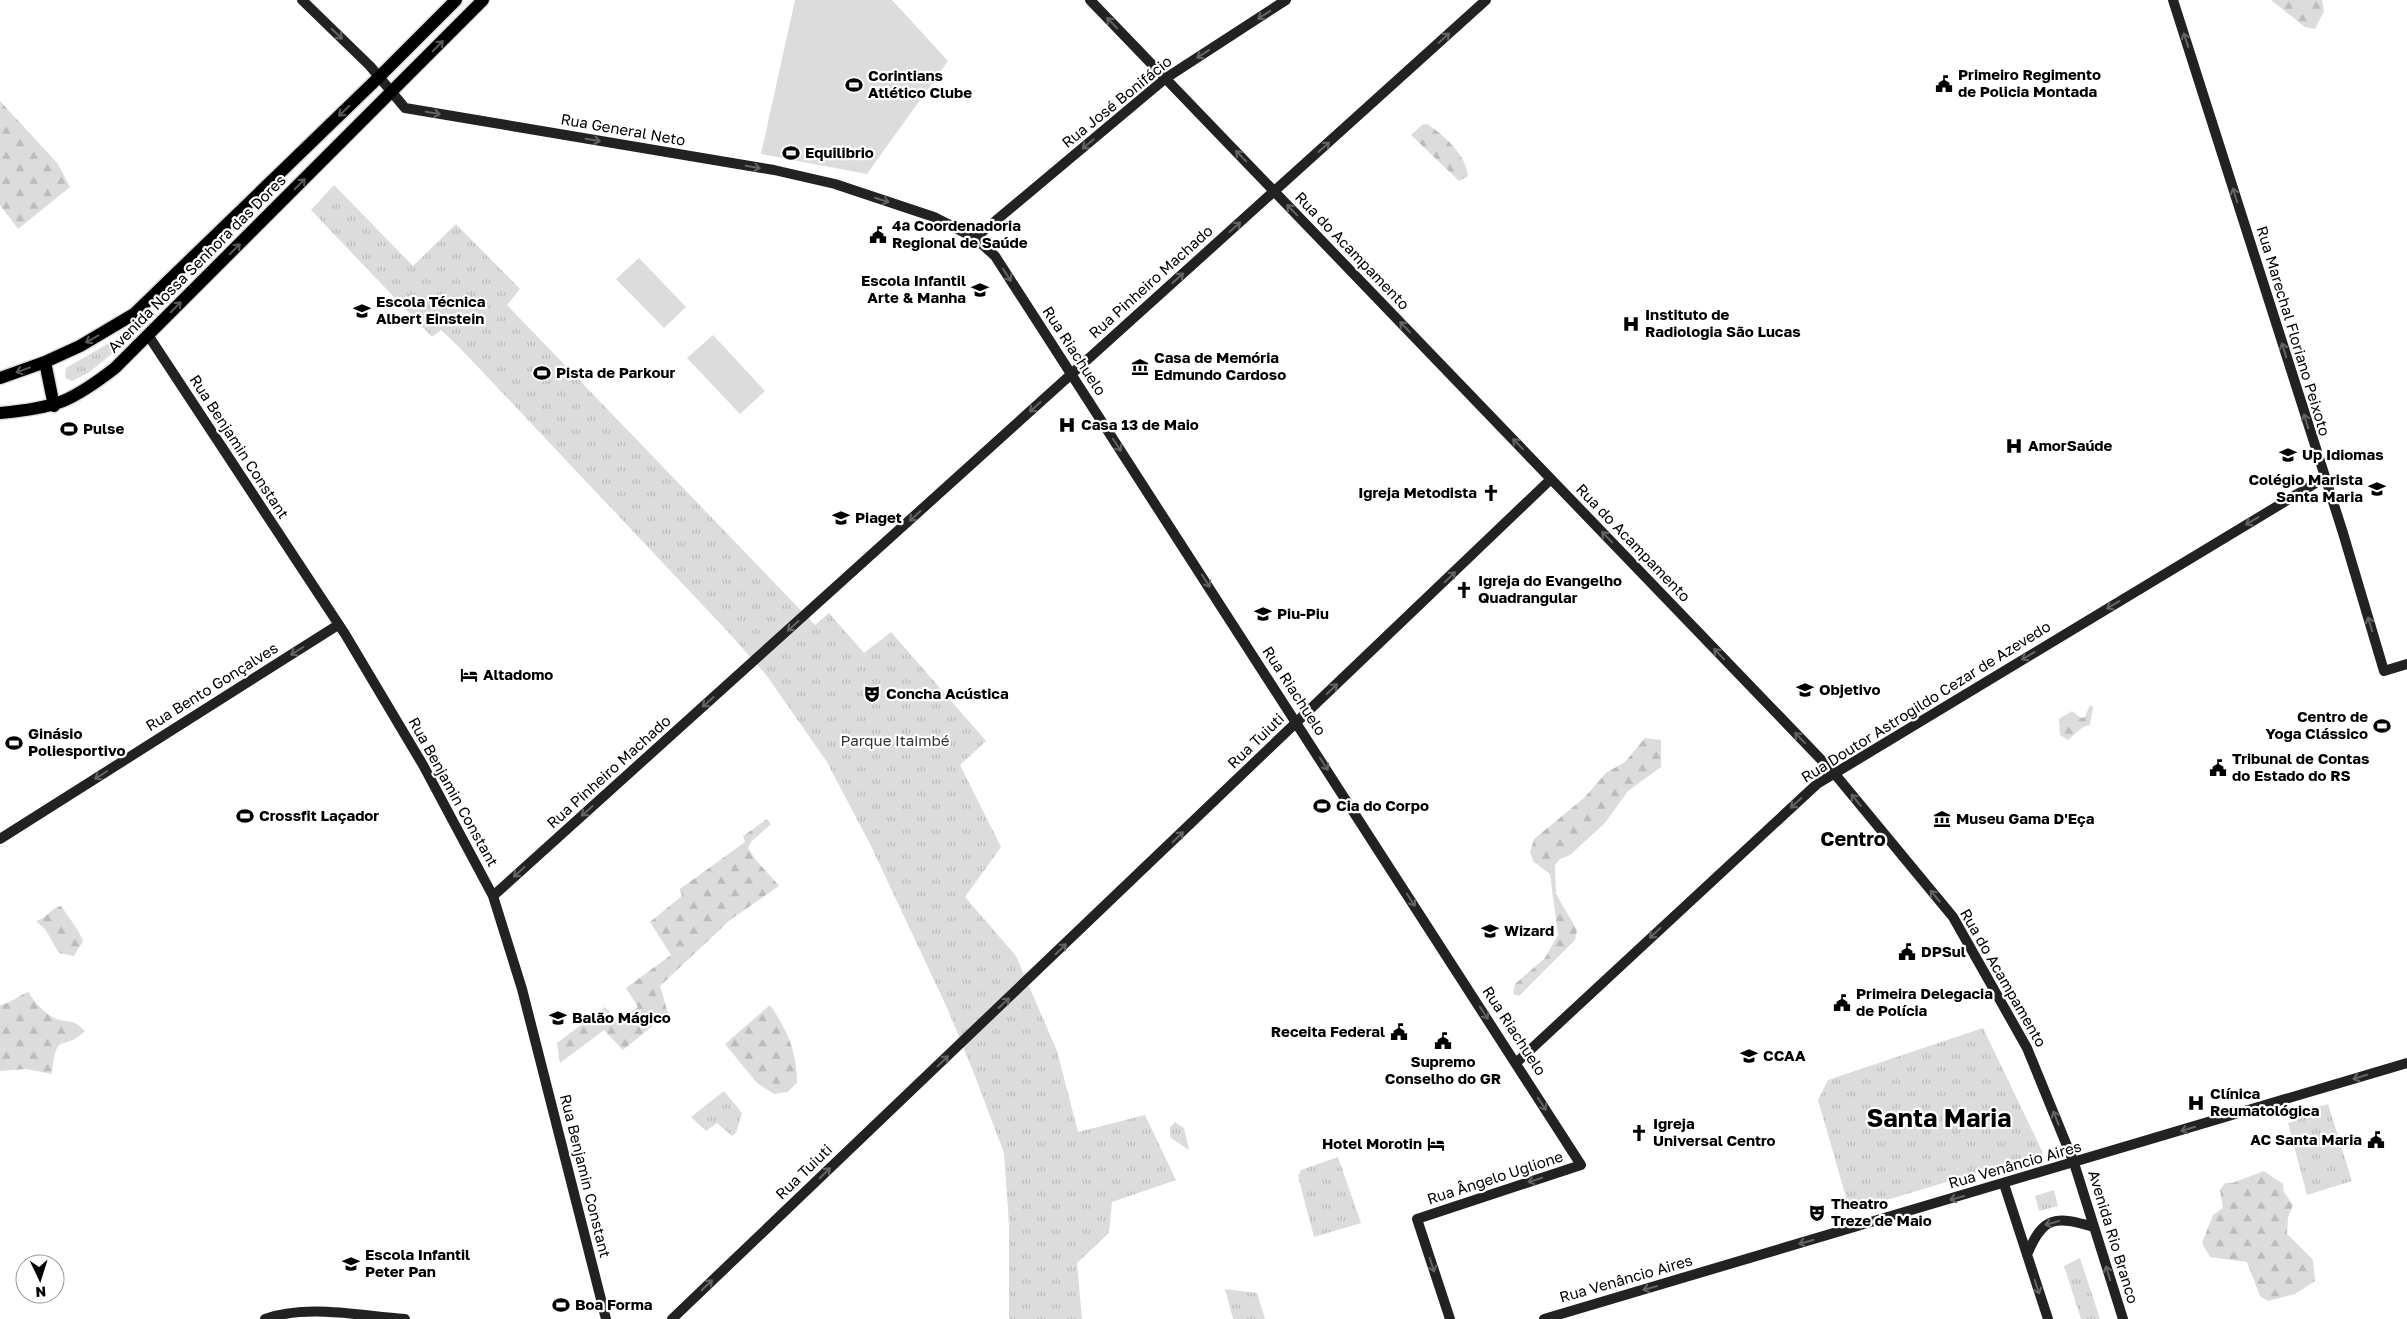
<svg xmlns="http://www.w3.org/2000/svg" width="2407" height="1319" viewBox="0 0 2407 1319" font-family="'Golos Text',sans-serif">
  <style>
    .grass { fill: url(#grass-tufts) }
    .forest { fill: url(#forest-firs) }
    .pitch { fill: #dcdcdc }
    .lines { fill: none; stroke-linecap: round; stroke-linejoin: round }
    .primary-casing { stroke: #dbdbdb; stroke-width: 15 }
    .secondary { stroke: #222; stroke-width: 10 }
    .primary { stroke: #000; stroke-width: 12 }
    .oneway { stroke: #646464 }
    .oneway2 { stroke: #595959 }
    .labels { text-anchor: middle; stroke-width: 4.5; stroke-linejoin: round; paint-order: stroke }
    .poi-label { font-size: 15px; font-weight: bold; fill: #000; stroke: #fff; text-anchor: start }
    .street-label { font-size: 15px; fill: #000; stroke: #fff }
    .park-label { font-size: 15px; fill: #333; stroke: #fff }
    .district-label { font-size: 20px; font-weight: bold; fill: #000; stroke: #fff }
    .town-label { font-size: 25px; font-weight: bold; fill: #000; stroke: #fff }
  </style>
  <defs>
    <pattern id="grass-tufts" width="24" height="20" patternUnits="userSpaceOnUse" patternTransform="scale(1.25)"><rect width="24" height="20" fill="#dcdcdc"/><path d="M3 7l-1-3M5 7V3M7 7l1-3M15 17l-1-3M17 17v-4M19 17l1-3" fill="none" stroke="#bbb"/></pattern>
    <pattern id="forest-firs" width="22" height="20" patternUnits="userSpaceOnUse" patternTransform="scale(1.25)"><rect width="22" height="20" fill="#dcdcdc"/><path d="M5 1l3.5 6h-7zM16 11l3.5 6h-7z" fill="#bbb"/></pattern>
  </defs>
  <rect width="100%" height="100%" fill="#fff"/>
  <path class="grass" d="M 334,185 L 413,266 L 456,224 L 520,289 L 507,305 L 815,625 L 829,613 L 864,653 L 891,632 L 986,741 L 960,765 L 1001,847 L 965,897 L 1016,956 L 1057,1051 L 1078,1132 L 1145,1115 L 1176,1180 L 1112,1202 L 1109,1233 L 1077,1263 L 1082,1319 L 1009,1319 L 1009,1225 L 1004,1153 L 973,1071 L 948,1010 L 870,844 L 827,762 L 767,676 L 730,634 L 460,348 L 441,330 L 432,337 L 311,210 Z
    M 116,339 L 122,346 L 88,373 L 72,381 L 65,378 L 66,368 Z
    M 1983,1028 L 2043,1153 L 1850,1211 L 1818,1100 L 1828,1080 Z
    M 724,1091 L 742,1113 L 736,1133 L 732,1136 L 717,1123 L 706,1131 L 691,1117 Z
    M 2328,1104 L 2352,1181 L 2307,1195 L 2288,1123 L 2295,1121 L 2293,1115 Z
    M 1175,1122 L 1184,1128 L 1189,1150 L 1171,1138 C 1169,1130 1169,1127 1175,1122 Z
    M 1338,1157 L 1361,1223 L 1314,1237 L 1298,1176 L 1301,1170 Z
    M 2054,1190 L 2058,1206 L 2039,1211 L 2035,1196 Z
    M 2080,1258 L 2100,1319 L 2081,1319 L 2064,1266 Z
    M 1225,1289 L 1257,1293 L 1265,1319 L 1233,1319 Z"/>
  <path class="forest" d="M 2271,0 L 2322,0 L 2324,11 L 2315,29 L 2305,27 Z
    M 0,101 L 58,164 L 70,187 L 18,229 L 0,205 Z
    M 1427,124 C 1443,134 1467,156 1468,176 L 1459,181 L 1411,135 L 1422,125 Z
    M 2090,705 L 2093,707 L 2090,725 L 2083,727 L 2068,740 L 2060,735 L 2059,719 L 2072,711 L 2081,718 L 2085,717 Z
    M 1645,738 L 1661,740 L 1661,767 L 1628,791 L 1605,823 L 1570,855 L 1560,859 L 1555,865 L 1556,894 L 1577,930 L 1575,940 L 1519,996 L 1513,994 L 1515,984 L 1545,958 L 1558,935 L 1550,874 L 1534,862 L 1530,853 L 1534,839 L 1584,798 L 1606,773 L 1625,762 Z
    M 767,819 L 771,824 L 751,842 L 748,848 C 756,863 769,873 779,886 L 730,920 L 660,986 L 668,1013 L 623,1050 L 604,1030 L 560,1063 L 557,1043 L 605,1007 L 618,1021 L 638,1007 L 626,988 L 671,955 L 650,922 L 682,896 L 680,889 L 745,842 L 743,836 Z
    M 61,906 C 67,915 81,933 83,941 L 74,956 L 59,953 L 45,929 L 36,921 C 47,918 51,908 61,906 Z
    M 29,992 C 32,1001 48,1016 57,1019 C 72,1024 72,1018 85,1031 C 61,1054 57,1028 52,1074 L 26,1069 L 0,1071 L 0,1005 C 12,1003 18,995 29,992 Z
    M 770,1005 C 788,1031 797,1052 797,1083 L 787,1092 L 774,1094 L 757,1083 L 725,1044 Z
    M 2264,1171 L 2283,1184 L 2284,1192 L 2293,1205 L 2288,1218 L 2287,1234 L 2313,1260 L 2315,1281 L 2295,1294 L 2268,1301 L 2260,1296 L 2247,1262 L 2210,1257 L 2202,1243 L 2213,1215 L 2223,1208 L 2220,1190 L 2225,1183 L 2232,1183 Z"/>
  <path class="pitch" d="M 795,0 L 892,0 L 948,61 L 867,174 L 761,154 Z
    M 639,258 L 686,307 L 664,328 L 616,279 Z
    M 713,335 L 765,391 L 740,414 L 687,358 Z"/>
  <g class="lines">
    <g class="primary-casing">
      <path id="primary" d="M 45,362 L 54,406
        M 0,378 L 45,362 L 80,346 L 134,314 L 379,77 L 456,0
        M 0,413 C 56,408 71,402 115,368 L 483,0"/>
    </g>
    <path class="secondary" d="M 302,0 L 370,66 L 405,108 L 774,170 L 835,184 L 934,217 L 975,238 L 995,256 L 1581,1165 L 1417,1219 L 1450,1319
      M 1090,0 L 1834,773 L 1953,917 L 2027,1048 L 2074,1163 L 2123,1319
      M 2173,0 L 2343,533 L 2384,671 L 2407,664
      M 975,238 L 1166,78 L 1286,0
      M 148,335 L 345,634 L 423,765 L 493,896 L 522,989 L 606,1319
      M 0,839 L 338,625
      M 493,896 L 1486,0
      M 1516,1063 L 1817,784 L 2324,478
      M 2004,1184 L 2048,1319
      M 2027,1255 C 2043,1215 2056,1216 2094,1227
      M 265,1319 C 308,1304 360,1316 405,1319
      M 672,1319 L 1551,479
      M 1544,1319 L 2407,1063"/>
    <use href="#primary" class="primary"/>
  </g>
  <defs><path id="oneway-shaft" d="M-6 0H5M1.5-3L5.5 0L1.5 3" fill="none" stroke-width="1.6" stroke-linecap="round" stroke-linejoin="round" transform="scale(1.25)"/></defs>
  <g class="oneway">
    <use href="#oneway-shaft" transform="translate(1264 15) rotate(147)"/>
    <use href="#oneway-shaft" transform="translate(1112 23) rotate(-134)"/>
    <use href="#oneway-shaft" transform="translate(337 34) rotate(44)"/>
    <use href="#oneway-shaft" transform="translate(1444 38) rotate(-42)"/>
    <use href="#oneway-shaft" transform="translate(2186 40) rotate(-108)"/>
    <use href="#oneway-shaft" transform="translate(1203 54) rotate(147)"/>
    <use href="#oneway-shaft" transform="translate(433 113) rotate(10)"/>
    <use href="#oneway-shaft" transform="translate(593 140) rotate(10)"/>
    <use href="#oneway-shaft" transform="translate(1088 144) rotate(140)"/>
    <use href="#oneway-shaft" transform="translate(1324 147) rotate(-42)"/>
    <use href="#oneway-shaft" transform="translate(1241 156) rotate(-134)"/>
    <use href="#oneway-shaft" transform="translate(753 167) rotate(9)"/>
    <use href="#oneway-shaft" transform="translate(2235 195) rotate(-107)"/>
    <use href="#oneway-shaft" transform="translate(882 200) rotate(18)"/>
    <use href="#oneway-shaft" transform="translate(1292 210) rotate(-134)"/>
    <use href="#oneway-shaft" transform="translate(1235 227) rotate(-42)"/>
    <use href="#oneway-shaft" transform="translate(1007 275) rotate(57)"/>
    <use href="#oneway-shaft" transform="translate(1178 278) rotate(-42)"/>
    <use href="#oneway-shaft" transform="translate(1405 327) rotate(-134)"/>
    <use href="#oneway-shaft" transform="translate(2284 350) rotate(-107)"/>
    <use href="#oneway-shaft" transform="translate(1035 407) rotate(138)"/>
    <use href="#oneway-shaft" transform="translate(2306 421) rotate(-107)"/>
    <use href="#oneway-shaft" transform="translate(1518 444) rotate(-134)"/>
    <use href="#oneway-shaft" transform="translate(1117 445) rotate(57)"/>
    <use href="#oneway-shaft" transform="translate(915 516) rotate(138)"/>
    <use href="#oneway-shaft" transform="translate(2252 521) rotate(149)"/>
    <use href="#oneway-shaft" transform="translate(1607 537) rotate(-134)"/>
    <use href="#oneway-shaft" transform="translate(1450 577) rotate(-44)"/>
    <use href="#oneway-shaft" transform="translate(1206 581) rotate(57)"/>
    <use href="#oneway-shaft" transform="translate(2113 605) rotate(149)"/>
    <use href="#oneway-shaft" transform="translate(2370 624) rotate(-107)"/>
    <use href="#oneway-shaft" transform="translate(793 626) rotate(138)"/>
    <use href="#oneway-shaft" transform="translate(297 651) rotate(148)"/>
    <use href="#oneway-shaft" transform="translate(1719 654) rotate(-134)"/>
    <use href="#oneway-shaft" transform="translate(2028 656) rotate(149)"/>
    <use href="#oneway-shaft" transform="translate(1332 689) rotate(-44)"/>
    <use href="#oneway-shaft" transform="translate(708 702) rotate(138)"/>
    <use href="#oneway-shaft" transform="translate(1800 738) rotate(-134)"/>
    <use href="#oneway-shaft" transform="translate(1324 764) rotate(57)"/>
    <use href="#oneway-shaft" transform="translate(101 775) rotate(148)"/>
    <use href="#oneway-shaft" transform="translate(1856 800) rotate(-129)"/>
    <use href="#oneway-shaft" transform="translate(1796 803) rotate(137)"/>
    <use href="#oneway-shaft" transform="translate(587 811) rotate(138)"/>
    <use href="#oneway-shaft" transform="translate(1178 837) rotate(-44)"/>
    <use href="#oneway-shaft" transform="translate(519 872) rotate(138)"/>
    <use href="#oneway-shaft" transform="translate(1935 896) rotate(-130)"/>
    <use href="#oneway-shaft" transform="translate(1411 900) rotate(57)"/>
    <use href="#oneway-shaft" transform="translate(1655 933) rotate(137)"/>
    <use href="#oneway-shaft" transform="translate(1061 949) rotate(-44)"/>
    <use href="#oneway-shaft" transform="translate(1004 1003) rotate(-42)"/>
    <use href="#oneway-shaft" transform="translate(1484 1013) rotate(57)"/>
    <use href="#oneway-shaft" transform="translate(943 1061) rotate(-44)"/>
    <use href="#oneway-shaft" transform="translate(2360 1077) rotate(163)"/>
    <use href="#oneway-shaft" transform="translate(1542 1104) rotate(57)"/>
    <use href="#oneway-shaft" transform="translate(2056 1118) rotate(-112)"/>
    <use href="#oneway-shaft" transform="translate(2188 1129) rotate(163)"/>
    <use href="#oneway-shaft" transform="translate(825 1173) rotate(-44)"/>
    <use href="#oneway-shaft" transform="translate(1535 1180) rotate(162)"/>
    <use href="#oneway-shaft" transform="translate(1957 1198) rotate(164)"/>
    <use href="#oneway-shaft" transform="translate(2052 1223) rotate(164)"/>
    <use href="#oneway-shaft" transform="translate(1806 1242) rotate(164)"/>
    <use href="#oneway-shaft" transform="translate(1432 1265) rotate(72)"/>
    <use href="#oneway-shaft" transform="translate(2108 1273) rotate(-107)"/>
    <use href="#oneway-shaft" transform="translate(707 1285) rotate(-44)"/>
    <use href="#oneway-shaft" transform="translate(2037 1287) rotate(72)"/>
    <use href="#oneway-shaft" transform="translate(1650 1288) rotate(164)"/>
  </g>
  <g class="oneway2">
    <use href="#oneway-shaft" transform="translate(438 46) rotate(-45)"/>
    <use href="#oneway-shaft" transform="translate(344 111) rotate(136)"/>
    <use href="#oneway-shaft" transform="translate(300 184) rotate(-45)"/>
    <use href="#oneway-shaft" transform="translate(235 249) rotate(-45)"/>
    <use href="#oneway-shaft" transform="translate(176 307) rotate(-45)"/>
    <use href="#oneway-shaft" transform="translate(92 339) rotate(151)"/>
    <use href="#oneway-shaft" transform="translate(23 370) rotate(160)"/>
  </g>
  <defs>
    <g id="civic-bare" transform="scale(1.35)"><path d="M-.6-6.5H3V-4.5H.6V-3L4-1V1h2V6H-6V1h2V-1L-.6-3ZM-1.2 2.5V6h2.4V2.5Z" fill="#000" stroke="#fff" stroke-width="2.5" paint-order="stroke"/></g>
    <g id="stadium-bare" transform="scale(1.35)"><path d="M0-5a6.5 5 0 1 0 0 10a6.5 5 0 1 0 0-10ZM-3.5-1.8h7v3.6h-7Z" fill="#000" stroke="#fff" stroke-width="2.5" paint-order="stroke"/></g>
    <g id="school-bare" transform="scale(1.35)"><path d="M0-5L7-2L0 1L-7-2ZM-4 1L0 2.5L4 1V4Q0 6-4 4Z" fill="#000" stroke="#fff" stroke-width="2.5" paint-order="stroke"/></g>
    <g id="university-bare" transform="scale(1.35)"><path d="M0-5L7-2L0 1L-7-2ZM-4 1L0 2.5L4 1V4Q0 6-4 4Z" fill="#000" stroke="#fff" stroke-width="2.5" paint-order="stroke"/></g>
    <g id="hospital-bare" transform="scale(1.35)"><path d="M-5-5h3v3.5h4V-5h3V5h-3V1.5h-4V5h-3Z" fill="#000" stroke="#fff" stroke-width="2.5" paint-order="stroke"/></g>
    <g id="museum-bare" transform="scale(1.35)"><path d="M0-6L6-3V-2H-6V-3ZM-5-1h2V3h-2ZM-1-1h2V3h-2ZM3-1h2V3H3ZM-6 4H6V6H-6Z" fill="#000" stroke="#fff" stroke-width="2.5" paint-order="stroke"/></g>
    <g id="church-bare" transform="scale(1.35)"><path d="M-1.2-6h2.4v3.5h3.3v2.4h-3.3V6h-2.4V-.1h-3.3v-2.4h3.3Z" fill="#000" stroke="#fff" stroke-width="2.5" paint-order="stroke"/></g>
    <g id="hotel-bare" transform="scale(1.35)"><path d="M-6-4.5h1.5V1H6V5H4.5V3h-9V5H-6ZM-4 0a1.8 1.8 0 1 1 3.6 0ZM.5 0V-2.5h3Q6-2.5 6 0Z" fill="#000" stroke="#fff" stroke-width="2.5" paint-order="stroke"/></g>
    <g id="theatre-bare" transform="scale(1.35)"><path d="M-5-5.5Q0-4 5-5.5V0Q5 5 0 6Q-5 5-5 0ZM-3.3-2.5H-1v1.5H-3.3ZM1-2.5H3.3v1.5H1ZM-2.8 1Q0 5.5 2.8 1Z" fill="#000" stroke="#fff" stroke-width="2.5" paint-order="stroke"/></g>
  </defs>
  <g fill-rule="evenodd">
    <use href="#civic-bare" x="1944" y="84"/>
    <use href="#stadium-bare" x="854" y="85"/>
    <use href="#stadium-bare" x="791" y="153"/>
    <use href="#civic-bare" x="878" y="235"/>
    <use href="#school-bare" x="980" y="290"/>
    <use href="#university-bare" x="362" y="311"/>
    <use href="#hospital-bare" x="1631" y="324"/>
    <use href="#museum-bare" x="1140" y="367"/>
    <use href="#stadium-bare" x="542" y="373"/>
    <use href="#hospital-bare" x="1067" y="425"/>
    <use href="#stadium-bare" x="69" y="429"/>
    <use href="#hospital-bare" x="2014" y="446"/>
    <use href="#school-bare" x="2288" y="455"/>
    <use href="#school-bare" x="2377" y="489"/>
    <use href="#church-bare" x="1491" y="493"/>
    <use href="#school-bare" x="841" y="518"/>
    <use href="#church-bare" x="1464" y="590"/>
    <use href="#school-bare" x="1263" y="614"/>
    <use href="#hotel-bare" x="469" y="675"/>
    <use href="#school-bare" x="1805" y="690"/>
    <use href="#theatre-bare" x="872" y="694"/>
    <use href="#stadium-bare" x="2382" y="726"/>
    <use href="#stadium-bare" x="14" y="743"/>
    <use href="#civic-bare" x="2218" y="768"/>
    <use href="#stadium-bare" x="1322" y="806"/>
    <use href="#stadium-bare" x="245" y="816"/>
    <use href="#museum-bare" x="1942" y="819"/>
    <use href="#school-bare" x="1490" y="931"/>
    <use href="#civic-bare" x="1907" y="952"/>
    <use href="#civic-bare" x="1842" y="1003"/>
    <use href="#school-bare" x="558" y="1018"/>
    <use href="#civic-bare" x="1399" y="1032"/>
    <use href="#civic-bare" x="1443" y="1041"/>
    <use href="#school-bare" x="1749" y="1056"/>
    <use href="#hospital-bare" x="2196" y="1103"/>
    <use href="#church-bare" x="1639" y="1133"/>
    <use href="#civic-bare" x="2376" y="1140"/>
    <use href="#hotel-bare" x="1436" y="1144"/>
    <use href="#theatre-bare" x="1817" y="1213"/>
    <use href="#school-bare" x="351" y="1264"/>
    <use href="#stadium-bare" x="561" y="1305"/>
  </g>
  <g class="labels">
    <g class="poi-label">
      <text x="1958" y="80">Primeiro Regimento<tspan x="1958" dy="17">de Policia Montada</tspan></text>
      <text x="868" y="81">Corintians<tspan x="868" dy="17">Atlético Clube</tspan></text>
      <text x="805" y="158">Equilibrio</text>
      <text x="892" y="231">4ª Coordenadoria<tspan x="892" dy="17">Regional de Saúde</tspan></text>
      <text x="966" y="286" text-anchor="end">Escola Infantil<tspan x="966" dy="17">Arte &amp; Manha</tspan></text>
      <text x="376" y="307">Escola Técnica<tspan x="376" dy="17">Albert Einstein</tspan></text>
      <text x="1645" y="320">Instituto de<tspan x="1645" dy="17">Radiologia São Lucas</tspan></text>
      <text x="1154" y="363">Casa de Memória<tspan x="1154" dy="17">Edmundo Cardoso</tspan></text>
      <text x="556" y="378">Pista de Parkour</text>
      <text x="1081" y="430">Casa 13 de Maio</text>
      <text x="83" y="434">Pulse</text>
      <text x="2028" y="451">AmorSaúde</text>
      <text x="2302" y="460">Up Idiomas</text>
      <text x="2363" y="485" text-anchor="end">Colégio Marista<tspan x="2363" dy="17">Santa Maria</tspan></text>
      <text x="1477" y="498" text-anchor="end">Igreja Metodista</text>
      <text x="855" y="523">Piaget</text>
      <text x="1478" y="586">Igreja do Evangelho<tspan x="1478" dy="17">Quadrangular</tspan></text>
      <text x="1277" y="619">Piu-Piu</text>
      <text x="483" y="680">Altadomo</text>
      <text x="1819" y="695">Objetivo</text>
      <text x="886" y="699">Concha Acústica</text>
      <text x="2368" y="722" text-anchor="end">Centro de<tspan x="2368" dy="17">Yoga Clássico</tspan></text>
      <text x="28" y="739">Ginásio<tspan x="28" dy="17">Poliesportivo</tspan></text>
      <text x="2232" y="764">Tribunal de Contas<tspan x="2232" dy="17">do Estado do RS</tspan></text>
      <text x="1336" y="811">Cia do Corpo</text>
      <text x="259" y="821">Crossfit Laçador</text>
      <text x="1956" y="824">Museu Gama D'Eça</text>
      <text x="1504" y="936">Wizard</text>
      <text x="1921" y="957">DPSul</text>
      <text x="1856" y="999">Primeira Delegacia<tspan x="1856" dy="17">de Polícia</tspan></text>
      <text x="572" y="1023">Balão Mágico</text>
      <text x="1385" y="1037" text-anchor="end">Receita Federal</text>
      <text x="1763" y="1061">CCAA</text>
      <text x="1443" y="1067" text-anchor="middle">Supremo<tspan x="1443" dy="17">Conselho do GR</tspan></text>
      <text x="2210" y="1099">Clínica<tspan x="2210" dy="17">Reumatológica</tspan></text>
      <text x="1653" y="1129">Igreja<tspan x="1653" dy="17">Universal Centro</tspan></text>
      <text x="2362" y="1145" text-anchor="end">AC Santa Maria</text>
      <text x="1422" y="1149" text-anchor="end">Hotel Morotin</text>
      <text x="1831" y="1209">Theatro<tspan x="1831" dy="17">Treze de Maio</tspan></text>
      <text x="365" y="1260">Escola Infantil<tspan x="365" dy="17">Peter Pan</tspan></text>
      <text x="575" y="1310">Boa Forma</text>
    </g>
    <g class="street-label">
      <text transform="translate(1117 102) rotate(-39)" y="5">Rua José Bonifácio</text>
      <text transform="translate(623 130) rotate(10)" y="5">Rua General Neto</text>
      <text transform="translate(1352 251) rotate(46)" y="5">Rua do Acampamento</text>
      <text transform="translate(197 264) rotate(-45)" y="5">Avenida Nossa Senhora das Dores</text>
      <text transform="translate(1151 282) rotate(-42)" y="5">Rua Pinheiro Machado</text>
      <text transform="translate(2293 331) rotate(73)" y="5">Rua Marechal Floriano Peixoto</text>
      <text transform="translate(1074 351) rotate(57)" y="5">Rua Riachuelo</text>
      <text transform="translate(239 447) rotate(57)" y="5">Rua Benjamin Constant</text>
      <text transform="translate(1633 543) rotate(46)" y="5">Rua do Acampamento</text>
      <text transform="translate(212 687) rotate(-32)" y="5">Rua Bento Gonçalves</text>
      <text transform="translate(1294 691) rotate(57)" y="5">Rua Riachuelo</text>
      <text transform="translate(1926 702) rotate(-32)" y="5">Rua Doutor Astrogildo Cezar de Azevedo</text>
      <text transform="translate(1256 741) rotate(-44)" y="5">Rua Tuiuti</text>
      <text transform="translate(609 772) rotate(-42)" y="5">Rua Pinheiro Machado</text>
      <text transform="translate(453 792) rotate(61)" y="5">Rua Benjamin Constant</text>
      <text transform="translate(2003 978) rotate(60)" y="5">Rua do Acampamento</text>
      <text transform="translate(1514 1031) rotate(57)" y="5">Rua Riachuelo</text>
      <text transform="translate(2015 1165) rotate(-16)" y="5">Rua Venâncio Aires</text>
      <text transform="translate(804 1172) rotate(-44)" y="5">Rua Tuiuti</text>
      <text transform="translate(585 1176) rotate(76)" y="5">Rua Benjamin Constant</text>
      <text transform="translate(1495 1178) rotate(-18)" y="5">Rua Ângelo Uglione</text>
      <text transform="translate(2113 1237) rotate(73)" y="5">Avenida Rio Branco</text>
      <text transform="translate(1626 1279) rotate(-16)" y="5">Rua Venâncio Aires</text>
    </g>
    <g class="park-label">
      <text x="895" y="746">Parque Itaimbé</text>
    </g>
    <g class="district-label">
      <text x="1853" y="846">Centro</text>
    </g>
    <g class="town-label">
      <text x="1939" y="1127">Santa Maria</text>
    </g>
  </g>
  <g transform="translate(40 1279) rotate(176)"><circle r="24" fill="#ffffff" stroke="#999999"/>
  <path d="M0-4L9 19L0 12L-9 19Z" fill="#000000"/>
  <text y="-8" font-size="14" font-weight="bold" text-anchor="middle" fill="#000000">N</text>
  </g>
</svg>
